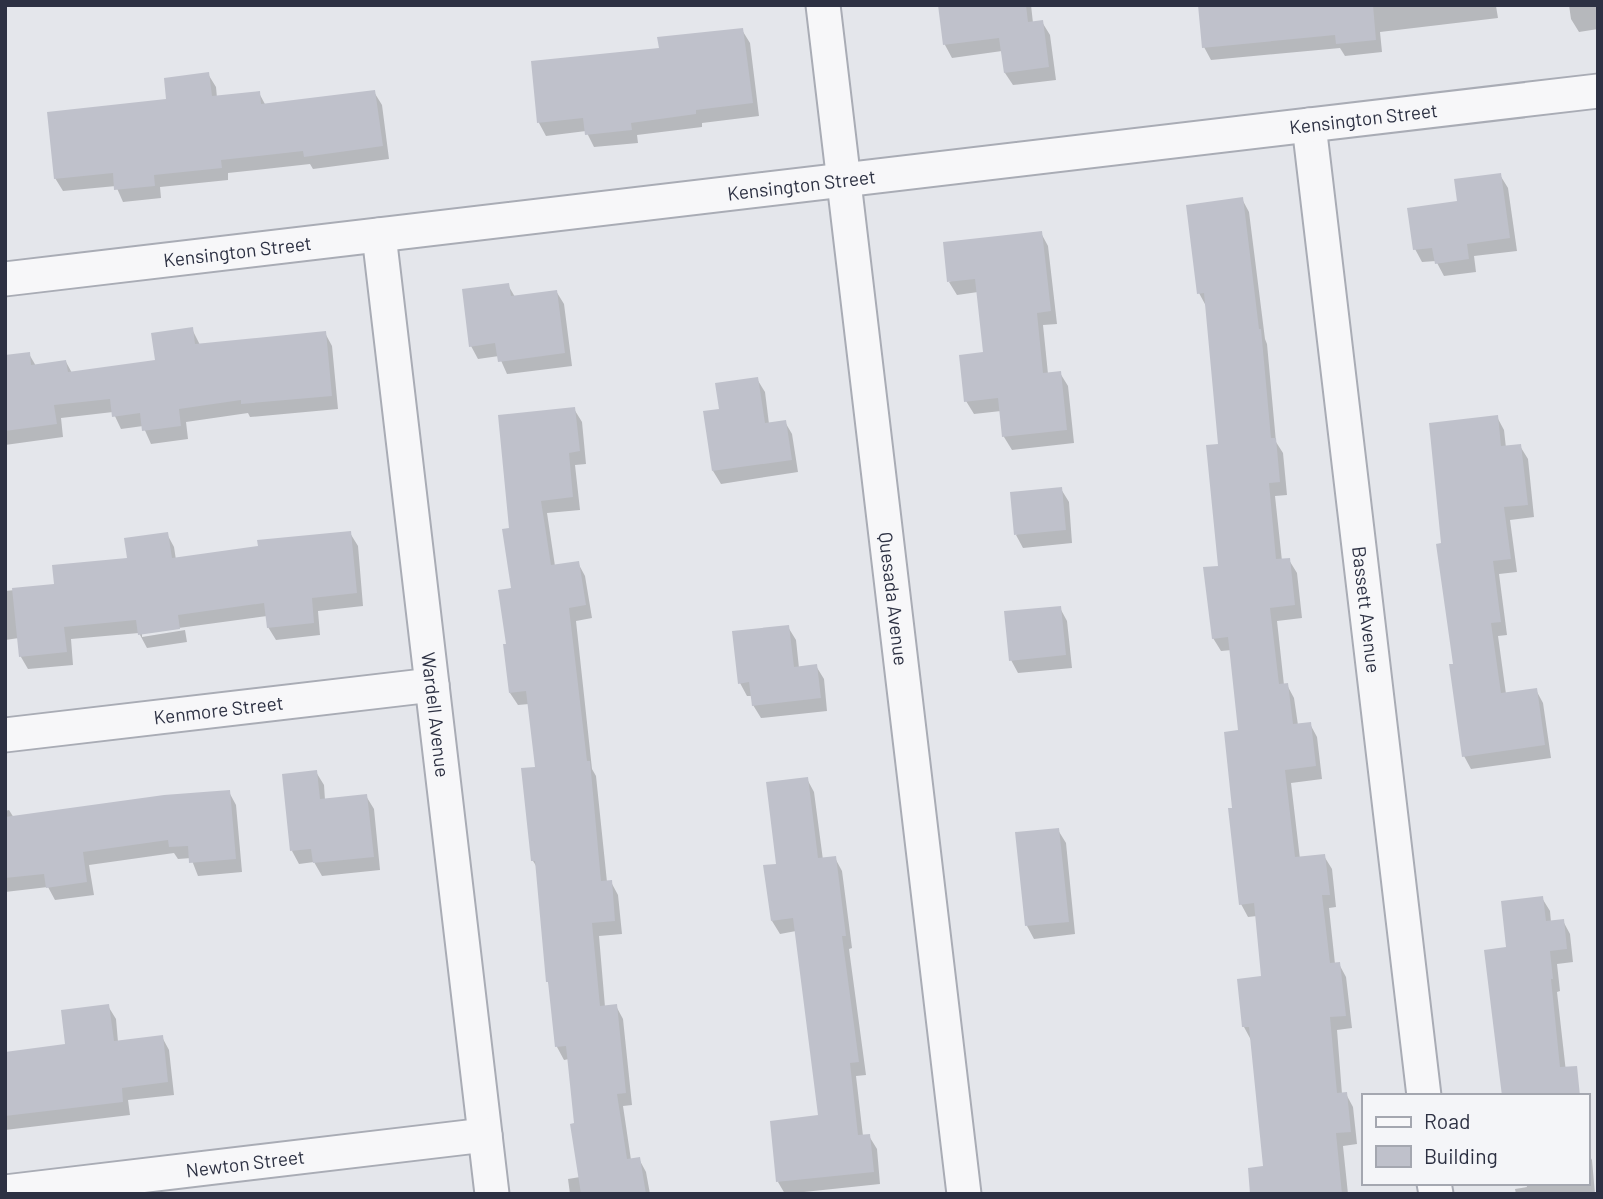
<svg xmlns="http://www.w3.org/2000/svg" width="1603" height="1199" viewBox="0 0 1603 1199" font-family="Barlow,sans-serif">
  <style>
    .shadow { fill: #0003 }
    .building { fill: #bfc1cb }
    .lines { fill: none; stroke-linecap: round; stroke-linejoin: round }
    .minor-casing { stroke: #a9acb5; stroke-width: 37 }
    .minor { stroke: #f7f7f9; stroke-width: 33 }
    .labels { text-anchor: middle; stroke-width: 7; stroke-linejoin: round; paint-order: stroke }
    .street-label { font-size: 19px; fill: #2d3143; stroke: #f4f5f8 }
  </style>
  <rect width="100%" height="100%" fill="#e4e6eb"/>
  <path class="shadow" d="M 940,5 L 1031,5 L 1033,23 L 1042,22 L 1050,35 L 1056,80 L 1013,85 L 1005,73 L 1002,51 L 952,58 L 945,45 Z
    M 1200,5 L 1504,5 L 1496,6 L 1498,18 L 1380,32 L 1382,52 L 1345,56 L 1340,48 L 1211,60 L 1204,47 Z
    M 1569,5 L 1598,5 L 1598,29 L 1579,32 L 1571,19 Z
    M 742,30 L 750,43 L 759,116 L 702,123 L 702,127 L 637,135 L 638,143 L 594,147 L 586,131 L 546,136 L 539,123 L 533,63 L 661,49 Z
    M 208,74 L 216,87 L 217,98 L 259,93 L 266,106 L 374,92 L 382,105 L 389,159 L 313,169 L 310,164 L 228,173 L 228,180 L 160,187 L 161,198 L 123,202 L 116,186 L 63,191 L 55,178 Z
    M 1500,175 L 1508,188 L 1517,251 L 1474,256 L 1476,272 L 1444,276 L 1436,261 L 1422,262 L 1415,249 L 1459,203 Z
    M 1242,199 L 1249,212 L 1265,339 L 1267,344 L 1276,442 L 1283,453 L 1287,495 L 1275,496 L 1282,561 L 1289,560 L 1297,573 L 1302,618 L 1277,621 L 1284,685 L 1287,685 L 1294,698 L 1298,725 L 1310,724 L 1317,737 L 1322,779 L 1291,783 L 1300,859 L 1324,856 L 1332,869 L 1336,907 L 1329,908 L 1335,964 L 1339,964 L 1346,977 L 1352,1028 L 1337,1030 L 1342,1094 L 1346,1094 L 1353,1107 L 1357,1144 L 1343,1146 L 1348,1194 L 1252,1194 L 1265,1168 L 1251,1040 L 1244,1027 L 1263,978 L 1257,916 L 1248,917 L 1241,904 L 1234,809 L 1240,732 L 1232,650 L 1221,651 L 1213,638 L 1220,567 L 1220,446 L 1206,306 L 1199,293 Z
    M 1041,233 L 1048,246 L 1057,324 L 1043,325 L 1048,374 L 1060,373 L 1068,386 L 1074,443 L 1012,450 L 1004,437 L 1001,411 L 974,414 L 966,401 L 985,354 L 978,292 L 957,295 L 949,282 Z
    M 508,285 L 515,297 L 556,291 L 564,304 L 572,366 L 507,374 L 499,356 L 478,359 L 471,346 Z
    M 192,329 L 200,345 L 325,333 L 332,346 L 338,409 L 250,417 L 248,413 L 186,422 L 188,439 L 151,444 L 143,426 L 121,429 L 113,412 L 61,418 L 63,437 L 5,445 L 5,357 L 29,354 L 36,366 L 66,362 L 72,373 L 157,362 Z
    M 757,379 L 765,392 L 769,424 L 785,422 L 792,434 L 798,472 L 721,484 L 713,471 L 721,410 Z
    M 574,409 L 582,422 L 586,464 L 575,465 L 580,510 L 547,513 L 555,566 L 578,563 L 585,576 L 592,618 L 576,621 L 592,769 L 596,776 L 607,882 L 611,882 L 618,895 L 622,934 L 599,936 L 605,1007 L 616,1006 L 623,1019 L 632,1105 L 623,1106 L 631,1160 L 639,1159 L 646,1172 L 650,1194 L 570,1194 L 568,1179 L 580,1177 L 576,1125 L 569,1059 L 564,1060 L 557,1047 L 550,986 L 548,982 L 538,869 L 533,861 L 537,768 L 529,704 L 518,705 L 510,693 L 508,645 L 513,589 L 511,530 Z
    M 1497,417 L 1504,430 L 1506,448 L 1520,446 L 1528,459 L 1534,517 L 1510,520 L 1517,572 L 1499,574 L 1507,635 L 1498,636 L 1506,694 L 1536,690 L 1543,703 L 1551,758 L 1471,769 L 1464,756 L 1443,545 Z
    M 1061,489 L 1069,502 L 1072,543 L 1023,548 L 1016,535 Z
    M 350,533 L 358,546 L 363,606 L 318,611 L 320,635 L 276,640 L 268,627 L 267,616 L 142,633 L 142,637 L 185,630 L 187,642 L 147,648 L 139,633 L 71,639 L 73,665 L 28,669 L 21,657 L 19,638 L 5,640 L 5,591 L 56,586 L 129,559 L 167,534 L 174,547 L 176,560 Z
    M 1060,608 L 1067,621 L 1072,668 L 1018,673 L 1011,660 Z
    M 788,627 L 796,640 L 799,668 L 816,666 L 824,679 L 827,711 L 761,718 L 753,705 L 752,696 L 747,696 L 740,683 Z
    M 316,772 L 324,785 L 325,800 L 366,796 L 374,809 L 380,870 L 322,876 L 314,862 L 299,864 L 292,851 Z
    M 807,779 L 814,792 L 823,860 L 835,858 L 842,871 L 852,948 L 849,949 L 866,1075 L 856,1076 L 863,1136 L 869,1136 L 877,1149 L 880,1184 L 785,1194 L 778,1182 L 820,1117 L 796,931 L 780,934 L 772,921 L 778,865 Z
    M 229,792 L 236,805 L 242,872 L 198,876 L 191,858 L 178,859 L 174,853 L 89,865 L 94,895 L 55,900 L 48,887 L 5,892 L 5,811 L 9,810 L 14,818 Z
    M 1058,830 L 1066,843 L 1075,934 L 1034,939 L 1027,926 Z
    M 1542,898 L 1550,911 L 1551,922 L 1563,921 L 1570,934 L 1573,962 L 1557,964 L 1560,991 L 1557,992 L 1566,1072 L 1551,1096 L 1508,948 Z
    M 108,1006 L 116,1019 L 118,1042 L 162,1037 L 169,1050 L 174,1095 L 128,1100 L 130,1115 L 5,1130 L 5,1053 L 66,1045 Z
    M 1587,1152 L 1592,1160 L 1595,1194 L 1516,1194 L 1515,1189 L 1527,1187 L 1526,1183 L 1587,1183 Z"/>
  <path class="building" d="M 938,5 L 1026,5 L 1028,22 L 1043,20 L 1049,67 L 1004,73 L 999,38 L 943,45 Z
    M 1198,5 L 1373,5 L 1376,40 L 1336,44 L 1335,35 L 1202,48 Z
    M 743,28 L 753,103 L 696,110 L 696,114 L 631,123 L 632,130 L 585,135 L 583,118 L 537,123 L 531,61 L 659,48 L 657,37 Z
    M 209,72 L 212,96 L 260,91 L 261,104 L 375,90 L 383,146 L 304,157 L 303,151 L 221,160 L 222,168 L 154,175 L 155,186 L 114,190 L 113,173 L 54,179 L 47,112 L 166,99 L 164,78 Z
    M 1501,173 L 1510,238 L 1467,244 L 1469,259 L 1435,264 L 1432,248 L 1413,250 L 1407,208 L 1457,201 L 1454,179 Z
    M 1243,197 L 1259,329 L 1261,329 L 1271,438 L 1276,438 L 1280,482 L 1269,483 L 1276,559 L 1290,558 L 1295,605 L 1270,608 L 1279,684 L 1288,683 L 1293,724 L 1311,722 L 1316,766 L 1285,770 L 1295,857 L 1325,854 L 1330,895 L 1322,895 L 1330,963 L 1340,962 L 1346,1016 L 1330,1017 L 1337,1093 L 1347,1092 L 1351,1132 L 1336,1133 L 1342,1194 L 1250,1194 L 1248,1168 L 1263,1166 L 1249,1027 L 1242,1027 L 1237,979 L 1261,976 L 1254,903 L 1239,905 L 1228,808 L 1232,808 L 1224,732 L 1238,730 L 1228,637 L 1212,639 L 1203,567 L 1218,566 L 1206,445 L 1218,444 L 1204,293 L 1197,294 L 1186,205 Z
    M 1042,231 L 1051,311 L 1037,313 L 1043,373 L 1061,371 L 1067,430 L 1002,437 L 998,398 L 964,402 L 959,355 L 983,352 L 975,279 L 947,282 L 943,242 Z
    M 509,283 L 511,296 L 557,290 L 565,353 L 498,362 L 495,343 L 469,347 L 462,289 Z
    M 193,327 L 195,344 L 326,331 L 332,396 L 241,404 L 241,400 L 179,409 L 181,426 L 142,431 L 140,413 L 112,417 L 110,399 L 54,405 L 57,424 L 5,431 L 5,355 L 30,352 L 31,365 L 66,360 L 68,372 L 155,360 L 151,333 Z
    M 758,377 L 765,423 L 786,420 L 792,460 L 712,471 L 703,411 L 719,409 L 715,383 Z
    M 575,407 L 580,451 L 569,453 L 573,497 L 541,501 L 551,565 L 579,561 L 586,605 L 569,608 L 587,761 L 590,761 L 601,881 L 612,880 L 615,921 L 592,923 L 600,1006 L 617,1004 L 626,1093 L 617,1094 L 627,1159 L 640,1157 L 646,1194 L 581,1194 L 570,1124 L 574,1123 L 566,1046 L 555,1047 L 548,982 L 546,982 L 535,861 L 531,861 L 521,768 L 535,767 L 526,691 L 509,693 L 503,644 L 506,644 L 498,590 L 511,588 L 502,529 L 509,528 L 498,415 Z
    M 1498,415 L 1501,446 L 1521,444 L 1528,505 L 1504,507 L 1511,559 L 1493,561 L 1501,622 L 1491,623 L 1501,693 L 1537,688 L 1545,745 L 1462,757 L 1449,664 L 1453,664 L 1436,544 L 1441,543 L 1429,423 Z
    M 1062,487 L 1066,530 L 1014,535 L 1010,492 Z
    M 351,531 L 357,593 L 312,598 L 314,623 L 267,628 L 264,603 L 178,615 L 180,629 L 138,635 L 136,620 L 64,627 L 67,652 L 19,657 L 12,588 L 54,584 L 52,565 L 127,558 L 124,538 L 168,532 L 172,558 L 258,546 L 257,540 Z
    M 1061,606 L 1066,655 L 1009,661 L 1004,611 Z
    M 789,625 L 794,667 L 817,664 L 821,698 L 752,706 L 749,682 L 738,684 L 732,631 Z
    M 317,770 L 320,799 L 367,794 L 374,857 L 313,863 L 311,849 L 290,851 L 282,774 Z
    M 808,777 L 818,858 L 836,856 L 846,936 L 842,936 L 859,1062 L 850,1063 L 858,1135 L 870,1134 L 874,1172 L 776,1182 L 770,1121 L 818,1115 L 793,918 L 771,921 L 763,865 L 776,864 L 766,782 Z
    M 230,790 L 236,859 L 189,863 L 188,846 L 169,847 L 168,840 L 83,852 L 87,882 L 46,888 L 44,874 L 5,878 L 5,817 L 164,795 Z
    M 1059,828 L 1069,922 L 1025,926 L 1015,832 Z
    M 1543,896 L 1546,921 L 1564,919 L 1567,949 L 1550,951 L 1553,979 L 1551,979 L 1560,1067 L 1577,1066 L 1580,1096 L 1502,1096 L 1484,950 L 1506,947 L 1501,901 Z
    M 109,1004 L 114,1041 L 163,1035 L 168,1082 L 122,1088 L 123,1102 L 5,1116 L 5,1052 L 65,1044 L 61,1010 Z"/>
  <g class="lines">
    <g class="minor-casing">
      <g id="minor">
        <path id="s1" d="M 823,5 L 964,1194"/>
        <path id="s2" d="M 1309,125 L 1424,1096"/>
        <path id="s3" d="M 379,235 L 492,1194"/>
        <path id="s4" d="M 5,279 L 1598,91"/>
        <path id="s5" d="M 5,735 L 432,685"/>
        <path d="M 1434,1183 L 1436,1194"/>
        <path id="s6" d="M 5,1192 L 485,1135"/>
      </g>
    </g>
    <use href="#minor" class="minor"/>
  </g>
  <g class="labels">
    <g class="street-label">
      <text dy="7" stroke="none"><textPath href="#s4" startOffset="1368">Kensington Street</textPath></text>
      <text dy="7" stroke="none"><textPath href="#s4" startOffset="802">Kensington Street</textPath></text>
      <text dy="7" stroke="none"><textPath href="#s4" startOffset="234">Kensington Street</textPath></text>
      <text dy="7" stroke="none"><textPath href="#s1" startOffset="598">Quesada Avenue</textPath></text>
      <text dy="7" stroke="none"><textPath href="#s2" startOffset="488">Bassett Avenue</textPath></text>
      <text dy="7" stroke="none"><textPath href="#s5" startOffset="215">Kenmore Street</textPath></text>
      <text dy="7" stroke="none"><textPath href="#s3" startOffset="483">Wardell Avenue</textPath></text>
      <text dy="7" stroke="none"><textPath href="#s6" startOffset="242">Newton Street</textPath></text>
    </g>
  </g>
  <rect width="1603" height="1199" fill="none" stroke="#2d3143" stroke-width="14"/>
  <rect x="1362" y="1094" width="228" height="91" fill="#f4f5f8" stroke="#a4a7b0" stroke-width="2"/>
  <rect x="1376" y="1117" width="35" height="10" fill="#f7f7f9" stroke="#a4a7b0" stroke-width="2"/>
  <text x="1424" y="1129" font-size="21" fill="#2d3143">Road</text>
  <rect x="1376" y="1146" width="35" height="21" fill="#bfc1cb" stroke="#a4a7b0" stroke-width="2"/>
  <text x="1424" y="1164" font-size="21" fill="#2d3143">Building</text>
</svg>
